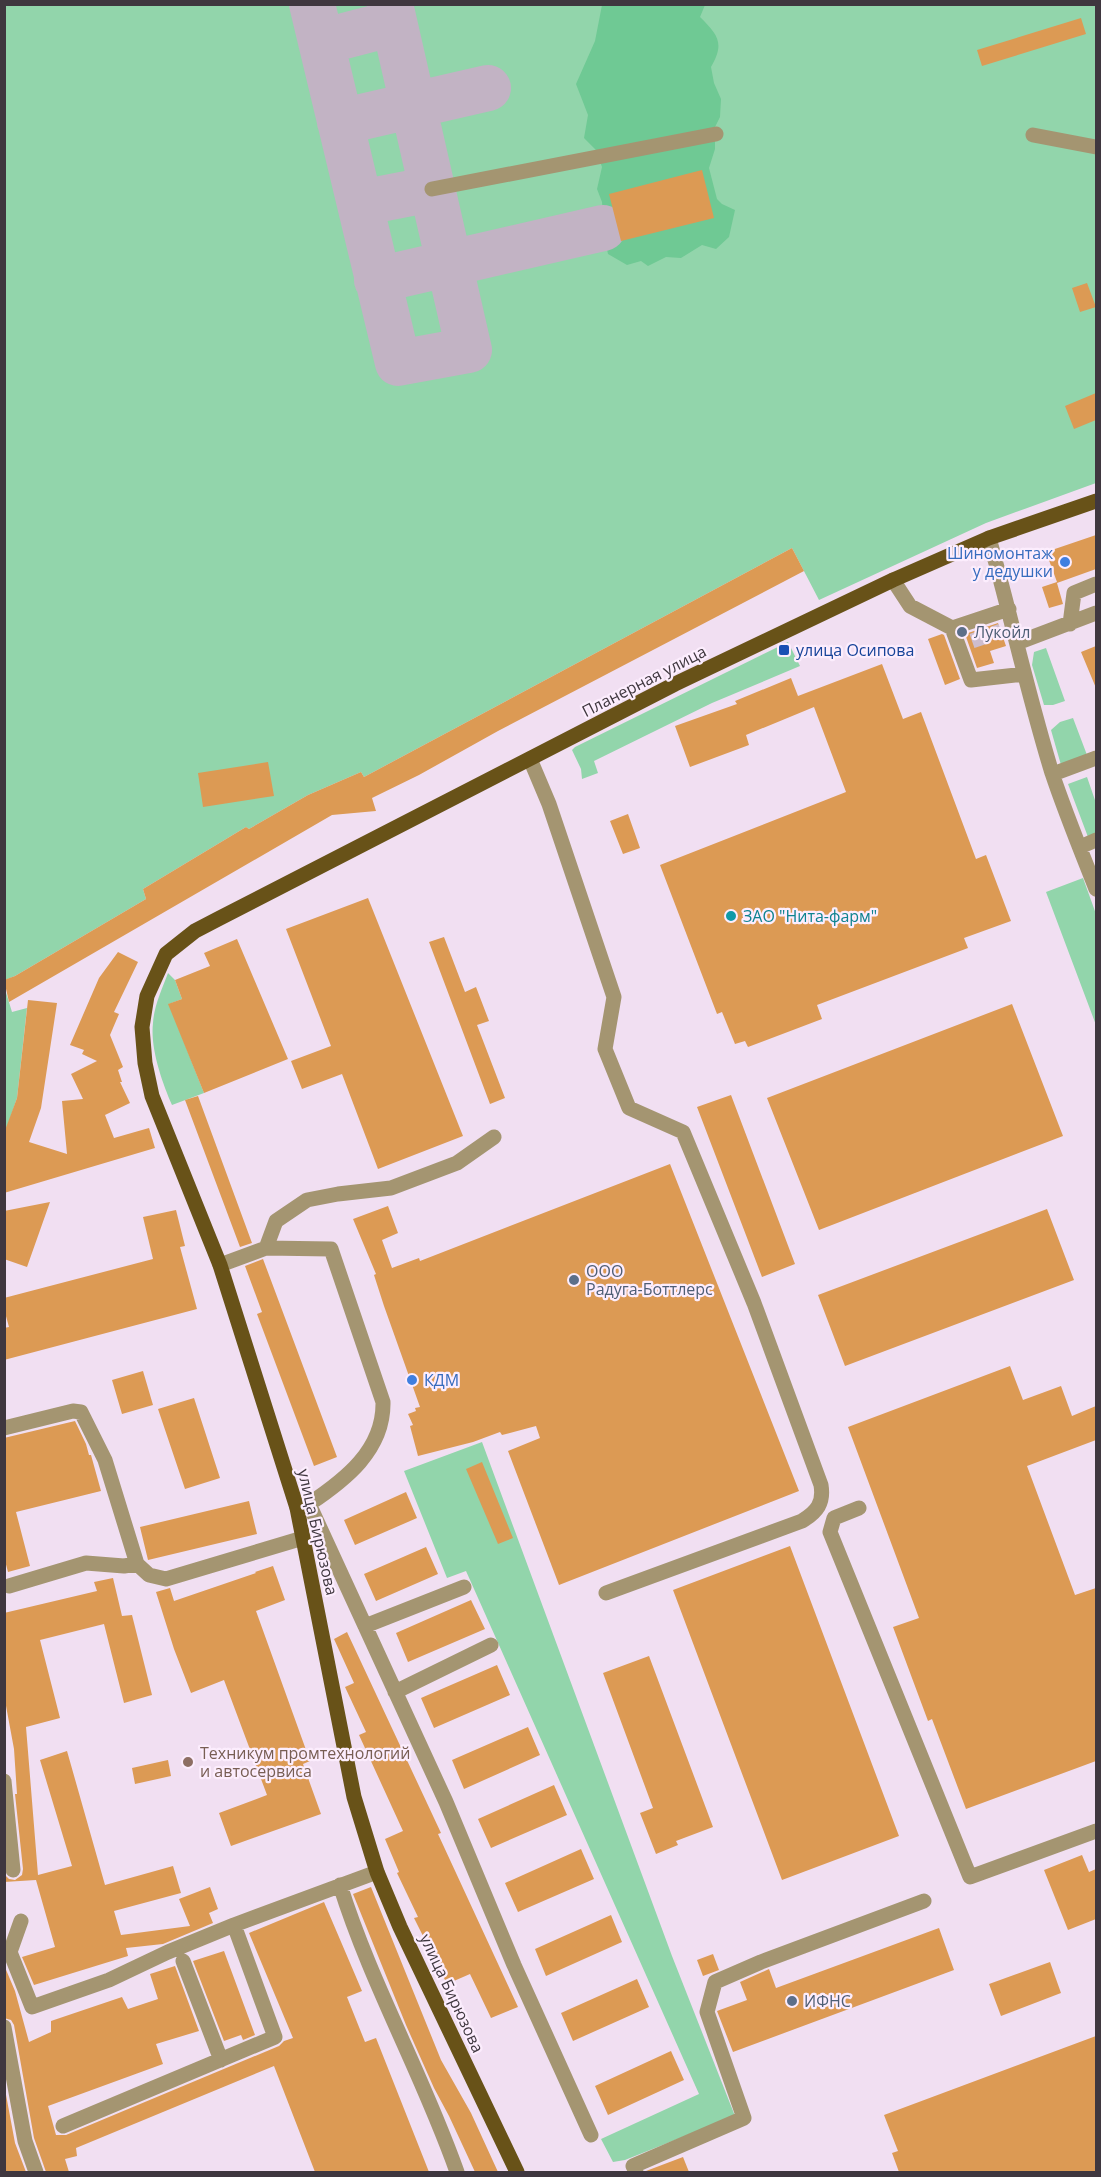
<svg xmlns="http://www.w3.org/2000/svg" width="1101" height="2177" viewBox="0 0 1101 2177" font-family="'Open Sans',sans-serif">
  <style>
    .green { fill: #92d5ab }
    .forest { fill: #6fc994 }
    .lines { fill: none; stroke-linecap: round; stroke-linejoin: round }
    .taxiway { stroke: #c2b3c4; stroke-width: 46 }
    .building { fill: #dc9a54 }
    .minor-tunnel { stroke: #cdbdce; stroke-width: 15; stroke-dasharray: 15 8; stroke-linecap: butt }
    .minor { stroke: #a49571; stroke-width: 15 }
    .major { stroke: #685218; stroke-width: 15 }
    .shop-dot { fill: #3f7fe0; stroke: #fcedfd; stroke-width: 2 }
    .service-dot { fill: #5c6f8a; stroke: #fcedfd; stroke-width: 2 }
    .transit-dot { fill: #1a4fb4; stroke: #fcedfd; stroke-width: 2 }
    .culture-dot { fill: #0f9aa8; stroke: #fcedfd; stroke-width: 2 }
    .education-dot { fill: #8d6e63; stroke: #fcedfd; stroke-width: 2 }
    .labels { text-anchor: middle; stroke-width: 4.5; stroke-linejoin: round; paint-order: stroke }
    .shop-label { font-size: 16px; fill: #366cbe; stroke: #fcedfd; text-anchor: end }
    .service-label { font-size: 16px; fill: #4e5e75; stroke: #fcedfd; text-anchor: start }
    .transit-label { font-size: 16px; fill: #164399; stroke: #fcedfd; text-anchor: start }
    .street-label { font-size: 16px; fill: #3f373f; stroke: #fcedfd }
    .culture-label { font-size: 16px; fill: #0d838f; stroke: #fcedfd; text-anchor: start }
    .education-label { font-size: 16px; fill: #785e54; stroke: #fcedfd; text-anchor: start }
  </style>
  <rect width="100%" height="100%" fill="#f1dff2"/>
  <path class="green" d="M 4,5 L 1096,5 L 1096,483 L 986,523 L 819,600 L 792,548 L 364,777 L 361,772 L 308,795 L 249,829 L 246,827 L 143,889 L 146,899 L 15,976 L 5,980 Z
    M 788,642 L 800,666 L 712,703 L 594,761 L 598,773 L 582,779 L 581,769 L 572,750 L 575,747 Z
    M 1046,648 L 1065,701 L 1053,705 L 1044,705 L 1032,665 L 1034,652 Z
    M 1073,718 L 1087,755 L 1061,765 L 1051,730 L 1060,722 Z
    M 1087,777 L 1096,803 L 1096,834 L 1088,837 L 1068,784 Z
    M 1083,878 L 1096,914 L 1096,1025 L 1046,892 Z
    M 168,973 L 175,980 L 182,999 L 169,1004 L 204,1093 L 172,1105 C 162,1082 150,1048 153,1023 C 154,1006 162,989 168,973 Z
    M 4,986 L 12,1012 L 27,1008 L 17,1098 L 5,1133 Z
    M 482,1442 L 672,1956 L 735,2116 L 625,2160 L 613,2162 L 601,2139 L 699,2094 L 466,1571 L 447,1578 L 404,1471 Z"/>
  <path class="forest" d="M 602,5 L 705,5 L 700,17 C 718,35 725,43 711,67 L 714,83 L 721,99 L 720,117 L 715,127 L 715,149 L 709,168 L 717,199 L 722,204 L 735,210 L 729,237 L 716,249 L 702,245 L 681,258 L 666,257 L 648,266 L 641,261 L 627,265 L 608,254 L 605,240 L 602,202 L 597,189 L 602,167 L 596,150 L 584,138 L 588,115 L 576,84 L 595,41 Z"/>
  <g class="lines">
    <path class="taxiway" d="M 312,4 L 398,363 L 469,350 L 390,4
      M 321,42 L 394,23
      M 340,122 L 488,88
      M 360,203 L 432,189
      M 377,280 L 603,228"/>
  </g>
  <path class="building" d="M 1081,18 L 1086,34 L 982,66 L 977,50 Z
    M 702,170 L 714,218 L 621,241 L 609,194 Z
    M 1087,283 L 1096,307 L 1080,312 L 1072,288 Z
    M 1096,393 L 1096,420 L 1074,429 L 1065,406 Z
    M 1096,535 L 1096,569 L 1057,583 L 1063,604 L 1049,608 L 1042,587 L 1057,582 L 1046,552 Z
    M 792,548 L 804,571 L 498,731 L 419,775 L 372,798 L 376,811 L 332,815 L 9,1002 L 4,980 L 15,976 L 146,899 L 143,889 L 246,827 L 249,829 L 308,795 L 361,772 L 364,777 Z
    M 998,623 L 1006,646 L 990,651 L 994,663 L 977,668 L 965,634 Z
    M 942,634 L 944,635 L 960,679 L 945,685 L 928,639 Z
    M 1096,646 L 1096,688 L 1081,652 Z
    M 882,664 L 903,719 L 921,712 L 976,859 L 986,855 L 1011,921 L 964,938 L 968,948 L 817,1005 L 822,1019 L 748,1047 L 745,1041 L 735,1044 L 722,1012 L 717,1014 L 660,865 L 846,792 L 814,707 L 746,735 L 749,745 L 690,767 L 675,726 L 737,704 L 735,701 L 791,678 L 798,696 Z
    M 268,762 L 274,796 L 203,807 L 198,773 Z
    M 628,814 L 640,848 L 623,854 L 610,821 Z
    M 368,898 L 463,1136 L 378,1169 L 342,1074 L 302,1089 L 291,1061 L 331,1046 L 286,929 Z
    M 444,937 L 465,992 L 476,987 L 489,1021 L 477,1025 L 505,1098 L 490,1104 L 429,942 Z
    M 237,939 L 288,1059 L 204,1093 L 168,1004 L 182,999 L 175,980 L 210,966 L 204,953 Z
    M 118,952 L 138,962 L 114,1012 L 119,1014 L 110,1035 L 123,1067 L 118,1070 L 122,1082 L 120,1082 L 130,1103 L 105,1115 L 114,1138 L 149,1128 L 155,1148 L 4,1193 L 4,1133 L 17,1098 L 28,1000 L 57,1003 L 41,1108 L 29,1142 L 67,1154 L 62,1101 L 83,1099 L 71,1074 L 97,1061 L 82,1054 L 84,1050 L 70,1045 L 99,978 Z
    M 1012,1004 L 1063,1136 L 819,1230 L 767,1098 Z
    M 731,1095 L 795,1264 L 762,1277 L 697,1107 Z
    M 198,1096 L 252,1243 L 240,1247 L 185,1100 Z
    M 670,1164 L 799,1491 L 559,1585 L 508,1451 L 540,1438 L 536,1426 L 502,1435 L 500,1432 L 473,1442 L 418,1456 L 410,1426 L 413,1425 L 408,1414 L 416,1411 L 415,1408 L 420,1407 L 384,1306 L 374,1275 L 376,1274 L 353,1219 L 388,1206 L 398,1233 L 382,1240 L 392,1268 L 419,1258 L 420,1261 Z
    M 50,1202 L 27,1267 L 4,1259 L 4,1211 Z
    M 1047,1209 L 1074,1280 L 845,1366 L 818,1295 Z
    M 176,1210 L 185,1246 L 180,1247 L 197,1309 L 4,1360 L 4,1328 L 9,1327 L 4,1309 L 4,1298 L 153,1259 L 143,1217 Z
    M 263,1259 L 337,1457 L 314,1466 L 257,1314 L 262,1312 L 245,1266 Z
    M 1010,1366 L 1023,1400 L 1061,1386 L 1072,1416 L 1096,1406 L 1096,1440 L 1027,1466 L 1075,1595 L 1096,1588 L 1096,1761 L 966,1809 L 932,1719 L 928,1721 L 893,1627 L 919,1618 L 848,1427 Z
    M 143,1371 L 153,1405 L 122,1414 L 112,1380 Z
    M 194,1398 L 220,1478 L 185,1489 L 158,1409 Z
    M 75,1421 L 86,1444 L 89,1455 L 91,1455 L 101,1491 L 16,1512 L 30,1566 L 8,1572 L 4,1557 L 4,1438 Z
    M 482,1462 L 513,1538 L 498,1544 L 466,1469 Z
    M 406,1492 L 417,1518 L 355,1545 L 344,1520 Z
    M 249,1501 L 257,1534 L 148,1560 L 140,1527 Z
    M 790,1546 L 899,1836 L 782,1880 L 673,1590 Z
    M 426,1547 L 438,1574 L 376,1601 L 364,1574 Z
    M 273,1566 L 285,1600 L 256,1611 L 310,1761 L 303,1764 L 321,1814 L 231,1846 L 219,1813 L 267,1795 L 224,1680 L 191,1693 L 174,1649 L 156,1592 L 170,1588 L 174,1601 L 256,1573 L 255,1572 Z
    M 113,1578 L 122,1616 L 132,1615 L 152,1695 L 124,1703 L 104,1624 L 40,1640 L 60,1718 L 26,1727 L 38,1875 L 72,1866 L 40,1760 L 67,1751 L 105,1885 L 173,1866 L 181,1893 L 114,1911 L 121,1935 L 190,1926 L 179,1899 L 210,1887 L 218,1909 L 209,1913 L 213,1923 L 163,1944 L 126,1948 L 128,1956 L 34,1985 L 22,1957 L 55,1947 L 36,1880 L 4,1882 L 4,1874 L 9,1879 L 15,1880 L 22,1875 L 23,1869 L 15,1794 L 17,1794 L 14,1749 L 4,1695 L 4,1613 L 97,1591 L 94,1582 Z
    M 471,1600 L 485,1629 L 408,1662 L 396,1633 Z
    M 347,1632 L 441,1833 L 438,1834 L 518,2007 L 491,2018 L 470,1974 L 447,1984 L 414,1918 L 418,1917 L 397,1873 L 399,1872 L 385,1839 L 403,1831 L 359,1735 L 366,1732 L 345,1687 L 354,1683 L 334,1639 Z
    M 649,1656 L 713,1827 L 676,1841 L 678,1845 L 656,1854 L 640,1813 L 653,1808 L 603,1673 Z
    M 497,1665 L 510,1695 L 434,1728 L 421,1698 Z
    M 528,1727 L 540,1755 L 464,1789 L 452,1760 Z
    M 168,1760 L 171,1776 L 135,1784 L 132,1768 Z
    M 554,1785 L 567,1815 L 491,1848 L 478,1819 Z
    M 581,1849 L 594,1879 L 518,1912 L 505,1883 Z
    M 1082,1855 L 1089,1872 L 1096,1869 L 1096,1919 L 1068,1930 L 1044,1870 Z
    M 371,1887 L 441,2060 L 471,2113 L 498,2172 L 475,2172 L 449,2116 L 434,2088 L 406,2025 L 353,1894 Z
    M 324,1902 L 362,1991 L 347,1997 L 365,2042 L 376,2038 L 429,2172 L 315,2172 L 274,2066 L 76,2148 L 77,2156 L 65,2159 L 69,2172 L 46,2172 L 34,2138 L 14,2025 L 11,2020 L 4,2018 L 4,1965 L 15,1991 L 29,2042 L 51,2032 L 51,2021 L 122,1997 L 128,2009 L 158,1999 L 150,1974 L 175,1966 L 199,2031 L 156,2044 L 163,2064 L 48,2106 L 56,2135 L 66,2135 L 279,2046 L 284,2041 L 293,2038 L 249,1933 Z
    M 611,1915 L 622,1942 L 546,1976 L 535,1949 Z
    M 939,1928 L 954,1970 L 733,2052 L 717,2011 L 747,2000 L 740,1982 L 769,1969 L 776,1988 Z
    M 224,1951 L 255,2035 L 243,2040 L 241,2035 L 224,2041 L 193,1961 Z
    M 713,1954 L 719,1970 L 703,1976 L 697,1960 Z
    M 1050,1962 L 1061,1993 L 1001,2016 L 989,1984 Z
    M 637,1979 L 649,2007 L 573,2041 L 561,2013 Z
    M 1096,2036 L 1096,2172 L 899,2172 L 892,2153 L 898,2151 L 884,2115 Z
    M 671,2051 L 684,2080 L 608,2115 L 595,2086 Z
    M 4,2084 L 15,2143 L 26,2172 L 4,2172 Z
    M 683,2157 L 689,2172 L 646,2172 L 646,2171 Z"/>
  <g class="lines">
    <path class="minor-tunnel" d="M 972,641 L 1001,631"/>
    <path class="minor" d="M 1033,135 L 1096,147
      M 432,189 L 716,134
      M 989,538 C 1011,616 1028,695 1052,773 C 1065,812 1081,851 1096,889
      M 893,580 L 910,606 L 952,628 L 1009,609
      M 1070,624 L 1074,593 L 1096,584
      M 952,628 L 971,680 L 1024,674
      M 1017,643 L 1096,613
      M 530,759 L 549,804 L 614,997 L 605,1049 L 629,1108 L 683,1132 L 754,1303 L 821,1485 C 824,1503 817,1512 802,1521 L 606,1593
      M 1053,774 L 1096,758
      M 1080,847 L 1096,840
      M 266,1248 L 331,1249 L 383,1402 C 384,1450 345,1480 309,1504
      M 220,1265 L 266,1248 L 276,1221 L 307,1200 L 338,1194 L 391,1188 L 457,1163 L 494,1137
      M 4,1428 L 73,1411 L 81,1412 L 105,1460 L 137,1564 L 149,1575 L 166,1579 L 303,1538
      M 297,1508 L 309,1504 L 446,1802 L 514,1965 L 591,2135
      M 859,1508 L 834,1518 L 830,1532 L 970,1877 L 1096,1831
      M 9,1586 L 86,1563 L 124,1566 L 137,1564
      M 365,1626 L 464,1587
      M 395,1692 L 491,1645
      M 4,1781 L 13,1870
      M 340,1885 C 371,1984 423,2075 457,2172
      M 21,1921 L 10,1952 L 32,2007 L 109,1980 L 168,1952 L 234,1925 L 377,1872
      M 183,1961 L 221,2060
      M 4,2027 L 25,2141 L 36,2172
      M 63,2126 L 275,2037 L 234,1925
      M 636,2172 L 633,2166 L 744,2118 L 707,2012 L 715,1982 L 761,1962 L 924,1901"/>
    <path class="major" d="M 517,2172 L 400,1927 L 377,1872 L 354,1797 L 297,1508 L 220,1265 L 152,1096 L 145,1063 L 142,1027 L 147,996 L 166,954 L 195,931 L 218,919 L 675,684 L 893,580 L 989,538 L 1096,501"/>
  </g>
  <g class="shop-dot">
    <circle cx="1065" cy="562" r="6"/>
    <circle cx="412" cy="1380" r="6"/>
  </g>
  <g class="service-dot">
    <circle cx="962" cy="632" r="6"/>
    <circle cx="574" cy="1280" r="6"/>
    <circle cx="792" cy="2001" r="6"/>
  </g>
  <rect class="transit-dot" x="778" y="644" width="12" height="12" rx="3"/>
  <circle class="culture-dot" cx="731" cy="916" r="6"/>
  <circle class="education-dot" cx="188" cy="1762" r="6"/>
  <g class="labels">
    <g class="shop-label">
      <text x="1053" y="559">Шиномонтаж<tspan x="1053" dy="18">у дедушки</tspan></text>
      <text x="424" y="1386" text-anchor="start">КДМ</text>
    </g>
    <g class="service-label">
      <text x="974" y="638">Лукойл</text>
      <text x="586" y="1277">ООО<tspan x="586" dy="18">Радуга-Боттлерс</tspan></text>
      <text x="804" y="2007">ИФНС</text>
    </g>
    <g class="transit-label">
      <text x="796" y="656">улица Осипова</text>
    </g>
    <g class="street-label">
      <text transform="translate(644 681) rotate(-27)" y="6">Планерная улица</text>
      <text transform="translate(318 1532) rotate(77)" y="6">улица Бирюзова</text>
      <text transform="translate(452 1993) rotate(65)" y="6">улица Бирюзова</text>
    </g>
    <g class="culture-label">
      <text x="743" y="922">ЗАО "Нита-фарм"</text>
    </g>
    <g class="education-label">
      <text x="200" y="1759">Техникум промтехнологий<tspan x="200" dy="18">и автосервиса</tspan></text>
    </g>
  </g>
  <rect width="1101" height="2177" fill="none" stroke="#3f373f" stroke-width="12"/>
</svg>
